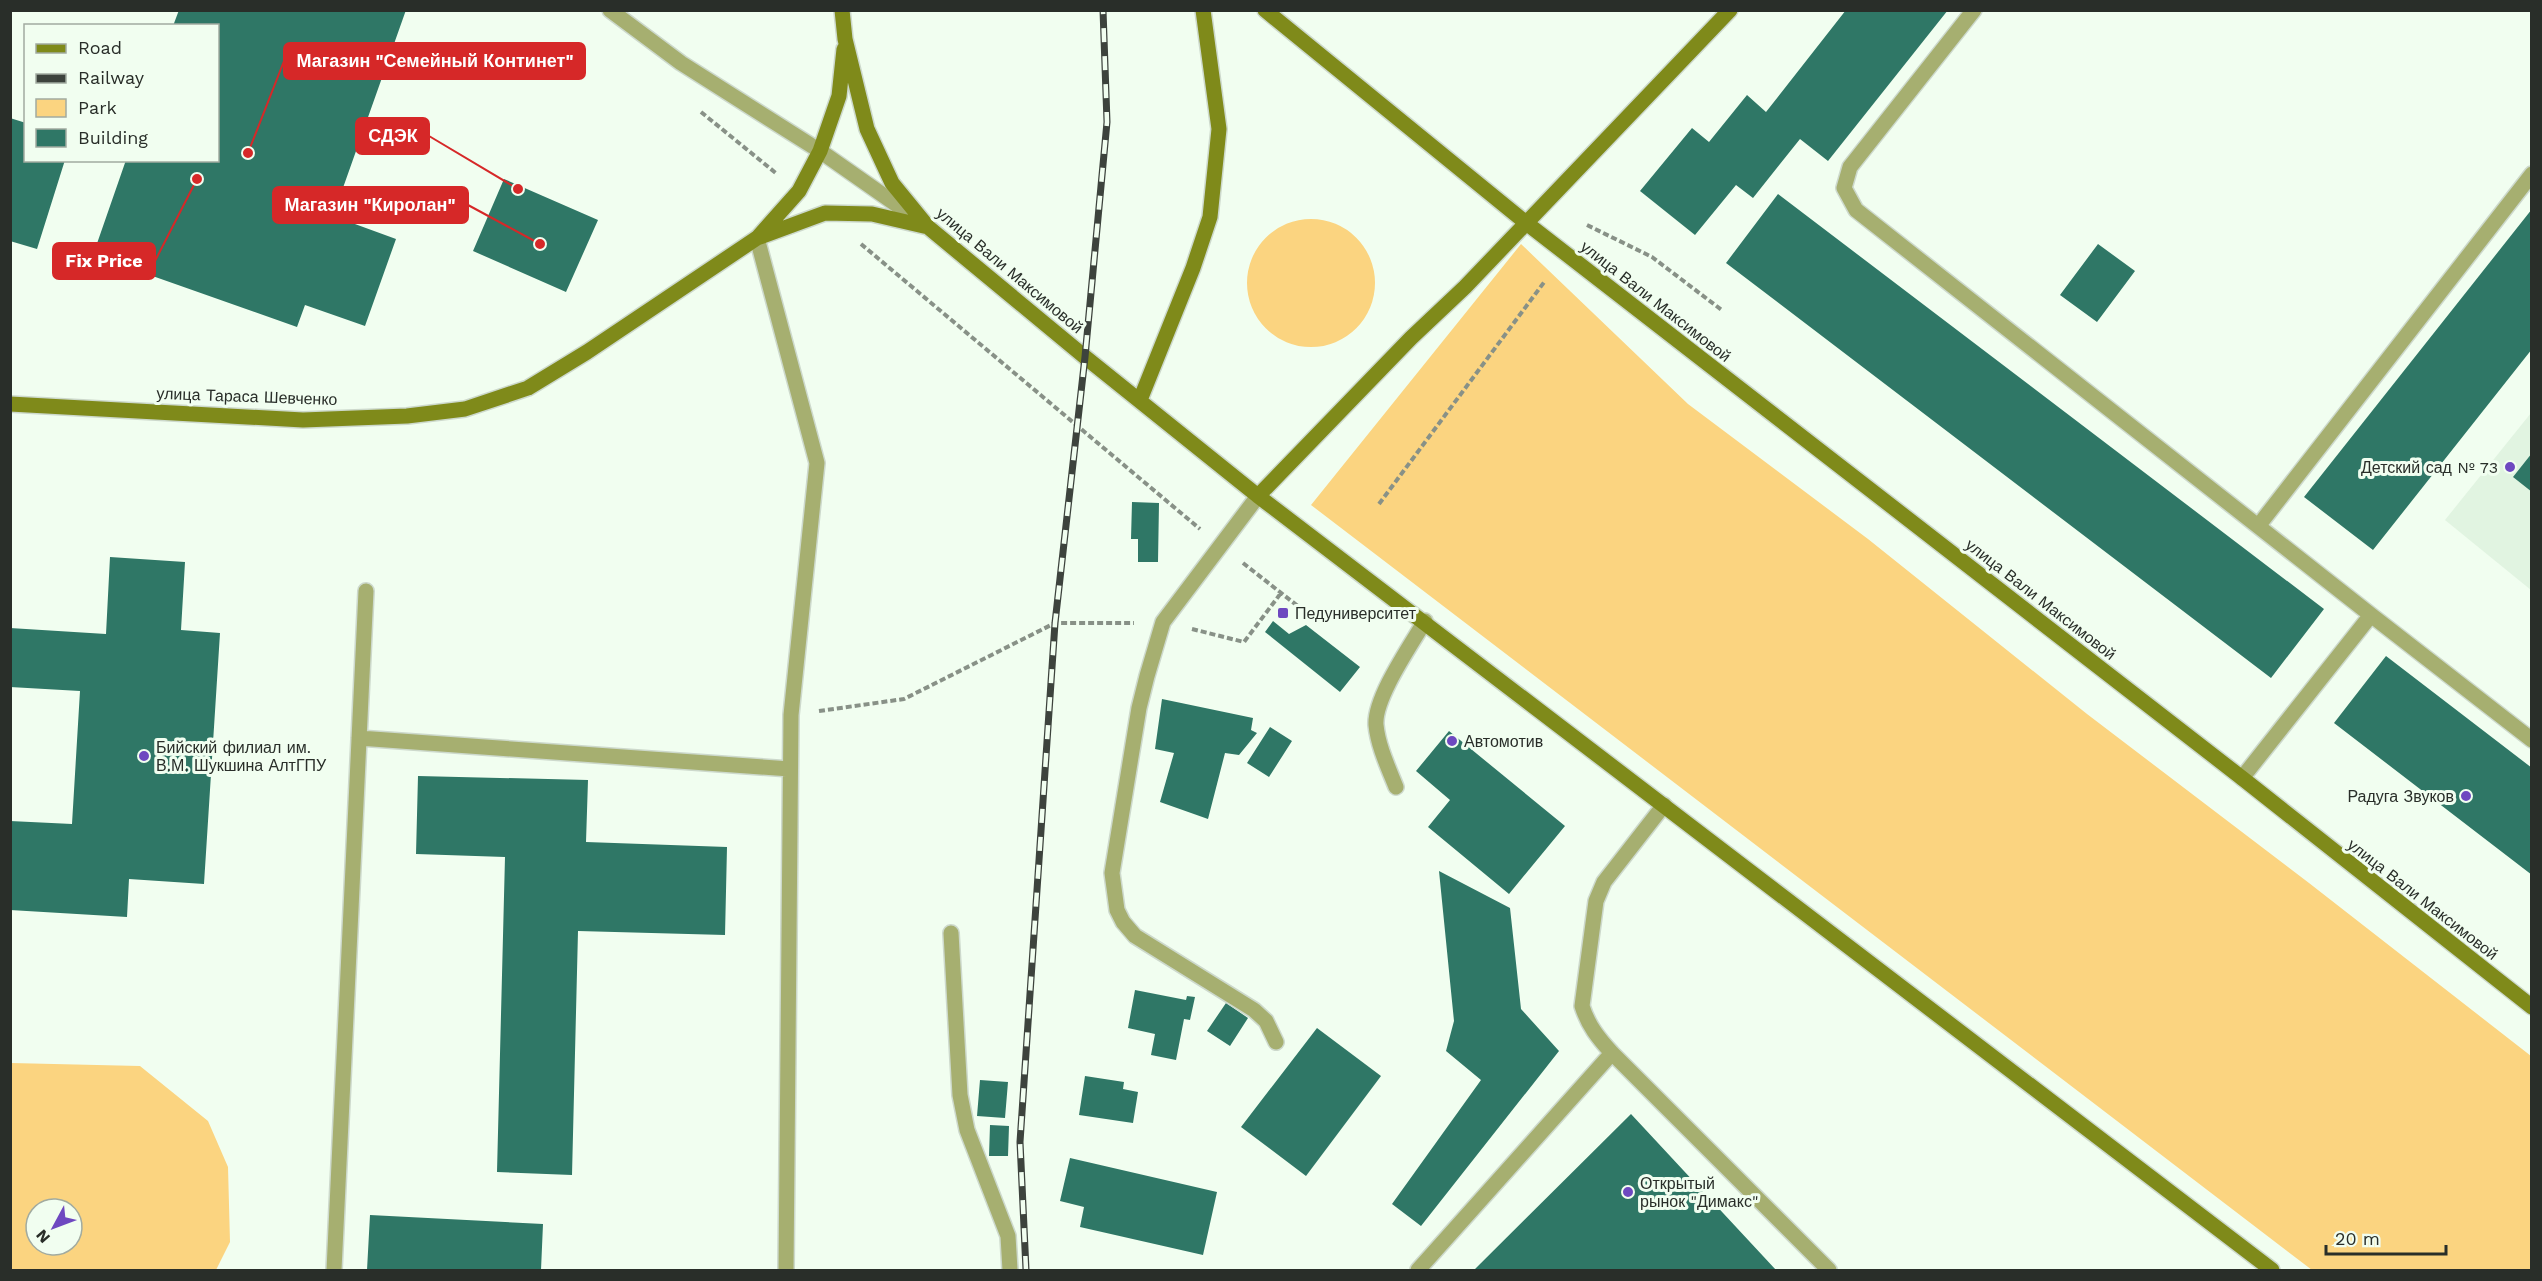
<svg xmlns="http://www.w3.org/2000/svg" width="2542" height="1281" viewBox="0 0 2542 1281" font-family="'Work Sans',sans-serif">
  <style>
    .built { fill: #e1f4e1 }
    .green { fill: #fbd480; fill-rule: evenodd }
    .building { fill: #2f7766 }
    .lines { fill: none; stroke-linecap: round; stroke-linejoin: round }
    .lane-casing { stroke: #cdd9cc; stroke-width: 18 }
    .secondary-casing { stroke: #cdd9cc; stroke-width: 18 }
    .path { stroke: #889187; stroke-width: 4; stroke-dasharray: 6 3; stroke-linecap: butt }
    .lane { stroke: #a6af70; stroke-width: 15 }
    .secondary { stroke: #7f8a1a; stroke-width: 15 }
    .rail-casing { stroke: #3d433d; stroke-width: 7 }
    .rail { stroke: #f1fef0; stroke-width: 4.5; stroke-dasharray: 14; stroke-linecap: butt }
    .poi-dot { fill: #6e48c0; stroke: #f1fef0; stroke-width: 2 }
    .labels { text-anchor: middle; stroke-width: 6; stroke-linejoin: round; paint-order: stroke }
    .street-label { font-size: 16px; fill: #292e29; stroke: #f1fef0 }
    .poi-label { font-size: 16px; fill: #292e29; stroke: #f1fef0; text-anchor: start }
    .leader { fill: none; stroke: #d62828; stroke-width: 2 }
    .callout-dot { fill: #d62828; stroke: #f1fef0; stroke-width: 2 }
    .callout { fill: #d62828; stroke: #d62828; stroke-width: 2 }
    .callout-label { font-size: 18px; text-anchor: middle; font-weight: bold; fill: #fff }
  </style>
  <rect width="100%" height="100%" fill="#f1fef0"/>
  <path class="built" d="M 2531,413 L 2531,590 L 2445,520 Z"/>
  <path class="green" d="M1247 283a64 64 0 1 1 128 0a64 64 0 1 1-128 0Z
    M 1521,244 L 1688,404 L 1868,539 L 2087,714 L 2309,883 L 2531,1056 L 2531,1270 L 2312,1270 L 1311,505 Z
    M 11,1063 L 140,1066 L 208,1121 L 228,1167 L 230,1242 L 216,1270 L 11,1270 ZM 36,1209 L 72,1209 L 72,1245 L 36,1245 Z"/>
  <path class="building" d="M 179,10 L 406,10 L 333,216 L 396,239 L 365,326 L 305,305 L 297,327 L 93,255 L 126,160 L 218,160 L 218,26 L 173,26 Z
    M 1846,10 L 1948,10 L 1828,161 L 1800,139 L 1753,198 L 1736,185 L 1695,235 L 1640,191 L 1692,128 L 1709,142 L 1747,95 L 1766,112 Z
    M 10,118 L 26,123 L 26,160 L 65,160 L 37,249 L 10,241 Z
    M 504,179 L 598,220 L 566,292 L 473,251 Z
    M 1778,194 L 2324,609 L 2271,678 L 1726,263 Z
    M 2532,209 L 2532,349 L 2373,550 L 2304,497 Z
    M 2098,244 L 2135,271 L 2097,322 L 2060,295 Z
    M 2532,453 L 2532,492 L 2513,477 Z
    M 1132,502 L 1159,503 L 1158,562 L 1138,562 L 1138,539 L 1131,539 Z
    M 110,557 L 185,562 L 181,630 L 220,633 L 204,884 L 129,879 L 127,917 L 10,910 L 10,821 L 72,824 L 80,691 L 10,687 L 10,628 L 106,634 Z
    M 1273,621 L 1289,634 L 1306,625 L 1360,667 L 1340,692 L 1265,632 Z
    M 2386,656 L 2532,768 L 2532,875 L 2334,723 Z
    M 1162,699 L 1253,718 L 1251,730 L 1257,733 L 1239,755 L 1225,753 L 1208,819 L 1160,802 L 1174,753 L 1155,749 Z
    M 1270,727 L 1292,741 L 1269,777 L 1247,763 Z
    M 1449,731 L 1565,826 L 1509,894 L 1428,827 L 1450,800 L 1416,771 Z
    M 418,776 L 588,780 L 586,842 L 727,847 L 725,935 L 578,931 L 572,1175 L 497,1172 L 505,857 L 416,854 Z
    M 1439,871 L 1510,908 L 1521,1009 L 1559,1051 L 1421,1226 L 1392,1204 L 1481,1080 L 1446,1051 L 1454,1021 Z
    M 1135,990 L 1186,1000 L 1187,996 L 1195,997 L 1190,1020 L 1184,1019 L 1176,1060 L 1151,1055 L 1155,1034 L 1128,1028 Z
    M 1226,1003 L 1248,1018 L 1230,1046 L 1207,1031 Z
    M 1317,1028 L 1381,1076 L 1306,1176 L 1241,1127 Z
    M 1085,1076 L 1124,1082 L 1123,1089 L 1138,1092 L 1133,1123 L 1079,1115 Z
    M 980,1080 L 1008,1082 L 1005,1118 L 977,1116 Z
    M 1631,1114 L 1776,1270 L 1474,1270 Z
    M 990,1125 L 1009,1126 L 1008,1156 L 989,1156 Z
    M 1070,1158 L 1217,1192 L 1203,1255 L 1080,1227 L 1084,1207 L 1060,1201 Z
    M 370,1215 L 543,1224 L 541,1270 L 367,1270 Z"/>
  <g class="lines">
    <g class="lane-casing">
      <path id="lane" d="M 610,10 L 681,63 L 820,151 L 920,221
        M 1974,10 L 1850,167 L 1844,188 L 1856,210 L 2371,615 L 2242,778
        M 757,238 L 817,463 L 791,715 L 786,1270
        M 1258,496 L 1163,622 L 1147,676 L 1139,708 L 1112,873 L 1117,910 L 1123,922 L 1135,936 L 1254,1010 L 1266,1021 L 1276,1042
        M 2259,525 L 2532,174
        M 2371,615 L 2532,740
        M 359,738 L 790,769
        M 1396,787 C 1388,767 1378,746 1376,725 C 1374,698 1411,645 1425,621
        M 1664,805 L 1604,882 L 1596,901 L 1582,1006 C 1588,1025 1598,1038 1612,1053 L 1829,1270
        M 951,933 L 960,1095 L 967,1130 L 1008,1236 L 1010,1270
        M 334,1270 L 366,591
        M 1418,1270 L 1612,1053"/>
    </g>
    <g class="secondary-casing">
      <path id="secondary" d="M 842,10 L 845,39 L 867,129 L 892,183 L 928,227 L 1085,357 L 1258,496 L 2272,1270
        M 1265,10 L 1525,222 L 2242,778 L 2532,1007
        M 759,236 L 799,191 L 820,151 L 839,96 L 844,49
        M 1140,400 L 1193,268 L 1210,217 L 1219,129 L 1203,10
        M 10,404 L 303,420 L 407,416 L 465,409 L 528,388 L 587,352 L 757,238 L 825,213 L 872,214 L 928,227
        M 1258,496 L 1411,338 L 1465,287 L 1730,10"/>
    </g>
    <path class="path" d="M 701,112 L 777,174
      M 1587,225 L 1652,257 L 1723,311
      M 861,244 L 1200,529
      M 1379,504 L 1545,281
      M 1243,563 L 1299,607
      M 1192,629 L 1244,642 L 1281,593
      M 819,711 L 904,699 L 1055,623 L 1134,623"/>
    <use href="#lane" class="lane"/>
    <use href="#secondary" class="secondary"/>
    <g class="rail-casing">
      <path id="rail" d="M 1026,1270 L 1020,1142 L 1055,623 L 1085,357 L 1107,122 L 1103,10"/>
    </g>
    <use href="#rail" class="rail"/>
  </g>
  <g class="poi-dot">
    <circle cx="2510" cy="467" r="6"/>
    <rect x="1277" y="607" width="12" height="12" rx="3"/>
    <circle cx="1452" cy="741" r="6"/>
    <circle cx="144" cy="756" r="6"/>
    <circle cx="2466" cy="796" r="6"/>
    <circle cx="1628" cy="1192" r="6"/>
  </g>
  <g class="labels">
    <g class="street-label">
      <text transform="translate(1010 270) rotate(40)" y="6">улица Вали Максимовой</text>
      <text transform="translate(1656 301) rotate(38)" y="6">улица Вали Максимовой</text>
      <text transform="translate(247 396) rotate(2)" y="6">улица Тараса Шевченко</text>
      <text transform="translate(2041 599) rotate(38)" y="6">улица Вали Максимовой</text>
      <text transform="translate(2423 899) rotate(38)" y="6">улица Вали Максимовой</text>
    </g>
    <g class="poi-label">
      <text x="2498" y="473" text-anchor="end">Детский сад № 73</text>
      <text x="1295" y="619">Педуниверситет</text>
      <text x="1464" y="747">Автомотив</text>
      <text x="156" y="753">Бийский филиал им.<tspan x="156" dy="18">В.М. Шукшина АлтГПУ</tspan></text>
      <text x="2454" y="802" text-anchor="end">Радуга Звуков</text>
      <text x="1640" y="1189">Открытый<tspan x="1640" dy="18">рынок "Димакс"</tspan></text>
    </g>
  </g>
  <path class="leader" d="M248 153L284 61M518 189L429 136M540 244L468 205M197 179L155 261"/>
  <g class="callout-dot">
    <circle cx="248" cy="153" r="6"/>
    <circle cx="518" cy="189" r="6"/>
    <circle cx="540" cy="244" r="6"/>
    <circle cx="197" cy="179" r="6"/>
  </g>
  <g class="callout">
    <rect x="284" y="43" width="301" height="36" rx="6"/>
    <rect x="356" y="118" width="73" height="36" rx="6"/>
    <rect x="273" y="187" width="195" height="36" rx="6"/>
    <rect x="53" y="243" width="102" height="36" rx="6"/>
  </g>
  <g class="callout-label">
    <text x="435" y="67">Магазин "Семейный Континет"</text>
    <text x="393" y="142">СДЭК</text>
    <text x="370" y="211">Магазин "Киролан"</text>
    <text x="104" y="267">Fix Price</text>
  </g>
  <rect width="2542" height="1281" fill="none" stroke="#292e29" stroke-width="24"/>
  <rect x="24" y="24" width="195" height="138" fill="#f1fef0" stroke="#a1aba0" stroke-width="1.5"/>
  <rect x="36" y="44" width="30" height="9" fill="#7f8a1a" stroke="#a1aba0" stroke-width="1.5"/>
  <text x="78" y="54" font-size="18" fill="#292e29">Road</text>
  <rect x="36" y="74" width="30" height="9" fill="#3d433d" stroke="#a1aba0" stroke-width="1.5"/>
  <text x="78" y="84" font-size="18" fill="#292e29">Railway</text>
  <rect x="36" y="99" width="30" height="18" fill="#fbd480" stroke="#a1aba0" stroke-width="1.5"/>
  <text x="78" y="114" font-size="18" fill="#292e29">Park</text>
  <rect x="36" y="129" width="30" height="18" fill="#2f7766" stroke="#a1aba0" stroke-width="1.5"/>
  <text x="78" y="144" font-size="18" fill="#292e29">Building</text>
  <g transform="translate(54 1227) rotate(229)"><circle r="28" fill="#f1fef0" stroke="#a1aba0" stroke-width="1.5"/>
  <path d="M0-4.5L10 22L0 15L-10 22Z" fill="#6e48c0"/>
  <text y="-9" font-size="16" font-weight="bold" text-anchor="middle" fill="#292e29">N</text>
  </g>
  <path d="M2326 1245v9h120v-9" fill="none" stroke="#292e29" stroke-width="3"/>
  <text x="2335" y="1245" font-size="18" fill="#292e29" stroke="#f1fef0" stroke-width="4.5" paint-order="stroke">20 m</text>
</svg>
